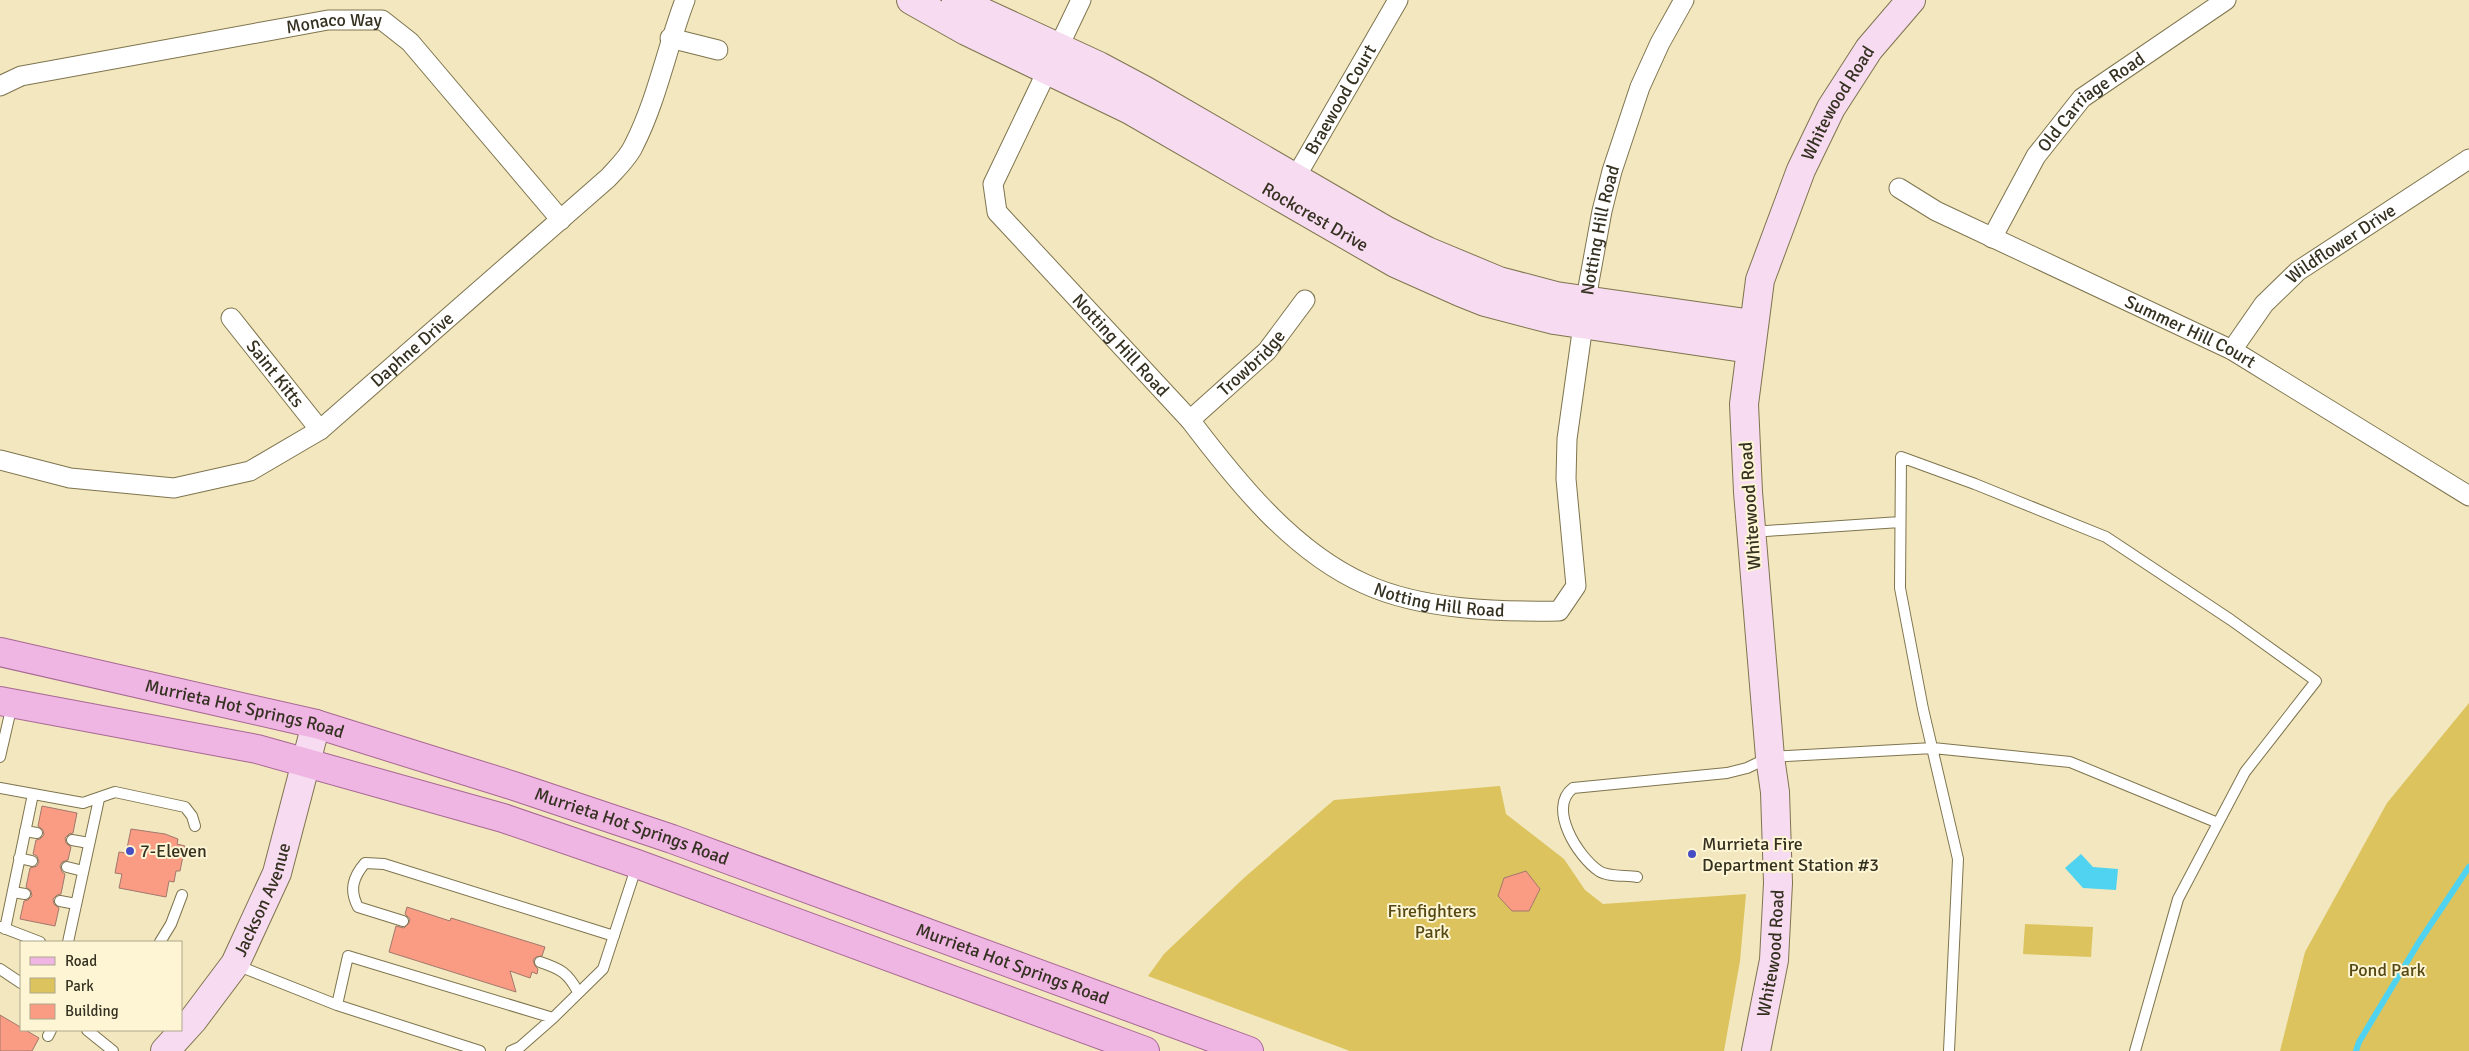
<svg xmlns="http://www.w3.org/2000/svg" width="2469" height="1051" viewBox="0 0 2469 1051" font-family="Signika,sans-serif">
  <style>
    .green { fill: #dcc35e }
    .water { fill: #50d3f0 }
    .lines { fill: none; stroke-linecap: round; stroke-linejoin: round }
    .stream { stroke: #50d3f0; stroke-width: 6 }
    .building { fill: #fa9b83; stroke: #a2786d }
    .lane-casing { stroke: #7e744e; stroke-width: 12 }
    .street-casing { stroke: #7e744e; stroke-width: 21 }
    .secondary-casing { stroke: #7e744e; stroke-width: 30 }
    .primary-casing { stroke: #a76893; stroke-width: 30 }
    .lane { stroke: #fff; stroke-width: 10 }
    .street { stroke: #fff; stroke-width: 19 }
    .secondary { stroke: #f7dbf1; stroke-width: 28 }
    .primary { stroke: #efb6e3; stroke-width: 28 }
    .poi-dot { fill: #474dc2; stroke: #fdf5d4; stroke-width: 2 }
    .labels { text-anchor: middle; stroke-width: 4; stroke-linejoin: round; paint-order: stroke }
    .street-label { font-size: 18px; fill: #353121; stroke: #fdf5d4 }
    .poi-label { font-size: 18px; fill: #353121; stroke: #fdf5d4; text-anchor: start }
    .park-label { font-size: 18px; fill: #554813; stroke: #fdf5d4 }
  </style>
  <rect width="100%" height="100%" fill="#f2e7be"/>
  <path class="green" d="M 2469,703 L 2469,1051 L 2280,1051 L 2305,952 L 2387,803 Z
    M 1500,786 L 1506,814 L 1564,859 L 1585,890 L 1603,904 L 1746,894 L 1740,961 L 1724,1051 L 1350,1051 L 1148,976 L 1164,954 L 1245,877 L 1334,800 Z
    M 2025,924 L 2093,927 L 2091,957 L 2023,954 Z"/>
  <path class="water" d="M 2081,854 L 2093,867 L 2118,869 L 2116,890 L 2083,888 L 2065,868 Z"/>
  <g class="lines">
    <path class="stream" d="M 2356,1051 L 2359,1042 L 2419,942 L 2469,867"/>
  </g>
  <path class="building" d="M 42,806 L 77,813 L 73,833 L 69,834 L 65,838 L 66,843 L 71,847 L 68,860 L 62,862 L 60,866 L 62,872 L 65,874 L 61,894 L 57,895 L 53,899 L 54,904 L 59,908 L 55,926 L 20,919 L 24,901 L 28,900 L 32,896 L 31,891 L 26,887 L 30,868 L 37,866 L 39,862 L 37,856 L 33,854 L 36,840 L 40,839 L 44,835 L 43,830 L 38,826 Z
    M 131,829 L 165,834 L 178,839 L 177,844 L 185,846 L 180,871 L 176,871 L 174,882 L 169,881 L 166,897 L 119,888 L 122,874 L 115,873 L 119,852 L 126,853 Z
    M 1526,871 L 1540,889 L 1529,911 L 1512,911 L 1498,896 L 1504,878 Z
    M 407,907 L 450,921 L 451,918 L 545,947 L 542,956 L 536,957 L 533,960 L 535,966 L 538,969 L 537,974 L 532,972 L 530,978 L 510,971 L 516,992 L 389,952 L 396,926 L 404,928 L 409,923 L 410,919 L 405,914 Z
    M 0,1015 L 39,1038 L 32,1051 L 0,1051 Z"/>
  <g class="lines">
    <g class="lane-casing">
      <path id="lane" d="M 1752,532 L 1900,522
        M 0,757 L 12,705
        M 0,788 L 83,803 L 115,792 L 185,807 L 192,816 L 195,826
        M 25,831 L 37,833
        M 72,840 L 89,843
        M 19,858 L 32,861
        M 67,867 L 83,871
        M 1637,877 C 1627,875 1607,877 1599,871 C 1578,857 1547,808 1573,788 L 1727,773 L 1747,768 L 1770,757 L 1933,748 L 2070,762 L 2218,823
        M 13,892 L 25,894
        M 60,901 L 76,904
        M 403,921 L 358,907 C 349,890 353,877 365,863 L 384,864 L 614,936
        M 1,927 L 40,942
        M 5,929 L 33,794
        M 68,942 L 99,799
        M 160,942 L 171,924 L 182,895
        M 540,962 C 561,969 568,973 578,992
        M 236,965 L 337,1005 L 480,1051
        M 0,969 L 21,983
        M 337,1005 L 348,956 L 553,1018
        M 87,1030 L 113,1051
        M 48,1036 L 51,1030
        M 511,1051 L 520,1047 L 553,1018 L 603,969 L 637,865
        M 1949,1051 L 1958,859 L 1923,709 L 1900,588 L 1901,457 L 1975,484 L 2106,537 L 2231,620 L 2316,681 L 2245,772 L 2178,899 L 2135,1051"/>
    </g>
    <g class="street-casing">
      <g id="street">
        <path id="s1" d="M 1081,0 L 993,184 L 997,212 L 1190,420 C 1237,482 1293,552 1365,584 C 1422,610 1499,612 1559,611 L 1576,586 L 1566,479 L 1567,439 L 1589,282 L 1602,211 L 1612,171 L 1640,87 L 1660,43 L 1684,0"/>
        <path d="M 670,38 L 718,50"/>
        <path id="s2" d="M 0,86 L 21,76 L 328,20 L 382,20 L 410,42 L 561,220"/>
        <path id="s3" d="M 1290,187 L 1398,0"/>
        <path id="s4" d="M 1899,188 L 1936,211 L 2232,350 L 2469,496"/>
        <path id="s5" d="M 1992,238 L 2036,156 L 2082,98 L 2226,0"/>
        <path id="s6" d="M 231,318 L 320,430"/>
        <path id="s7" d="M 2232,350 L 2264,304 L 2298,271 L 2469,159"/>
        <path id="s8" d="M 1190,420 L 1267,351 L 1305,300"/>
        <path id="s9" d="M 0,460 L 70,478 L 174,488 L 250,471 L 320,430 L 608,178 C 617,168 629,157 634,145 C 657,100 667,47 685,0"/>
      </g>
    </g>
    <g class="secondary-casing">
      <g id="secondary">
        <path id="s10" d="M 911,0 L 966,31 L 1130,110 L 1395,263 L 1460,292 L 1485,302 L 1554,320 L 1750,349"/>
        <path d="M 956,0 L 1099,66 L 1144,90 L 1387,231 L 1427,251 L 1499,281 L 1556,296 L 1753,324"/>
        <path id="s11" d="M 165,1051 L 193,1020 L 235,964 L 277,873 L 316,724"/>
        <path id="s12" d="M 1756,1051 L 1774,960 L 1778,883 L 1775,792 L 1770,757 L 1748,492 L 1744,404 L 1760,280 L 1801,170 L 1831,108 L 1869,49 L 1911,0"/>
      </g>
    </g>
    <g class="primary-casing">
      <g id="primary">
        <path id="s13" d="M 0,652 L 316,724 L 514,786 L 672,839 L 1249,1051"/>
        <path d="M 0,701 L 257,749 L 503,818 L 637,864 L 1145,1051"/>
      </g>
    </g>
    <use href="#lane" class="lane"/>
    <use href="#street" class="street"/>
    <use href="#secondary" class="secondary"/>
    <use href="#primary" class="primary"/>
  </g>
  <g class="poi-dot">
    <circle cx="130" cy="851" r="5"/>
    <circle cx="1692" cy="854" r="5"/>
  </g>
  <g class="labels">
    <g class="street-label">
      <text dy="6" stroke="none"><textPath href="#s2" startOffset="341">Monaco Way</textPath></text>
      <text dy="6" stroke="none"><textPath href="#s3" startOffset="101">Braewood Court</textPath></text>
      <text dy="6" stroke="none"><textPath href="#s5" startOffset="171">Old Carriage Road</textPath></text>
      <text dy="6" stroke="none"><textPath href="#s12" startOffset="969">Whitewood Road</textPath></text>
      <text dy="6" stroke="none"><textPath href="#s10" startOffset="459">Rockcrest Drive</textPath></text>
      <text dy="6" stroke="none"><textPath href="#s1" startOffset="1345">Notting Hill Road</textPath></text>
      <text dy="6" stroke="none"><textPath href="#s7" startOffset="154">Wildflower Drive</textPath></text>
      <text dy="6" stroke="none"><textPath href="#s4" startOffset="325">Summer Hill Court</textPath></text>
      <text dy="6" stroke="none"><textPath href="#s1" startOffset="414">Notting Hill Road</textPath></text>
      <text dy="6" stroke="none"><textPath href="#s9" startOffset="458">Daphne Drive</textPath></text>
      <text dy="6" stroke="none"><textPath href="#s8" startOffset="84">Trowbridge</textPath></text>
      <text dy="6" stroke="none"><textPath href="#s6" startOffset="71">Saint Kitts</textPath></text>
      <text transform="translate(1750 506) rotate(-94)" y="6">Whitewood Road</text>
      <text dy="6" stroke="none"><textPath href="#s1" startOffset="835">Notting Hill Road</textPath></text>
      <text dy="6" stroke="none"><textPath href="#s13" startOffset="251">Murrieta Hot Springs Road</textPath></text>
      <text dy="6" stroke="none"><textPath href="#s13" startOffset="656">Murrieta Hot Springs Road</textPath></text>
      <text dy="6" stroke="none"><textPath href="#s11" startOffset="182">Jackson Avenue</textPath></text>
      <text dy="6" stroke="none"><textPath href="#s12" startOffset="99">Whitewood Road</textPath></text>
      <text dy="6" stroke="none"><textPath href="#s13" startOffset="1061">Murrieta Hot Springs Road</textPath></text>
    </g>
    <g class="poi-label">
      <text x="1702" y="850">Murrieta Fire<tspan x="1702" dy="21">Department Station #3</tspan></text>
      <text x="140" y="857">7-Eleven</text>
    </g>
    <g class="park-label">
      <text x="1432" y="917">Firefighters<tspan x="1432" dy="21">Park</tspan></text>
      <text x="2387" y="976">Pond Park</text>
    </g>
  </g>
  <rect x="20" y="941" width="162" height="90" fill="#fdf5d4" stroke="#ada78c"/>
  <rect x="30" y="957" width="25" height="8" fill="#efb6e3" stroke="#ada78c"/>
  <text x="65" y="966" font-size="15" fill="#353121">Road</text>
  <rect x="30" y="978" width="25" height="15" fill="#dcc35e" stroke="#ada78c"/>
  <text x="65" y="991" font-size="15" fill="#353121">Park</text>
  <rect x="30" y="1004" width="25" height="15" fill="#fa9b83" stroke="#ada78c"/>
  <text x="65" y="1016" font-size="15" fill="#353121">Building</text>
</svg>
